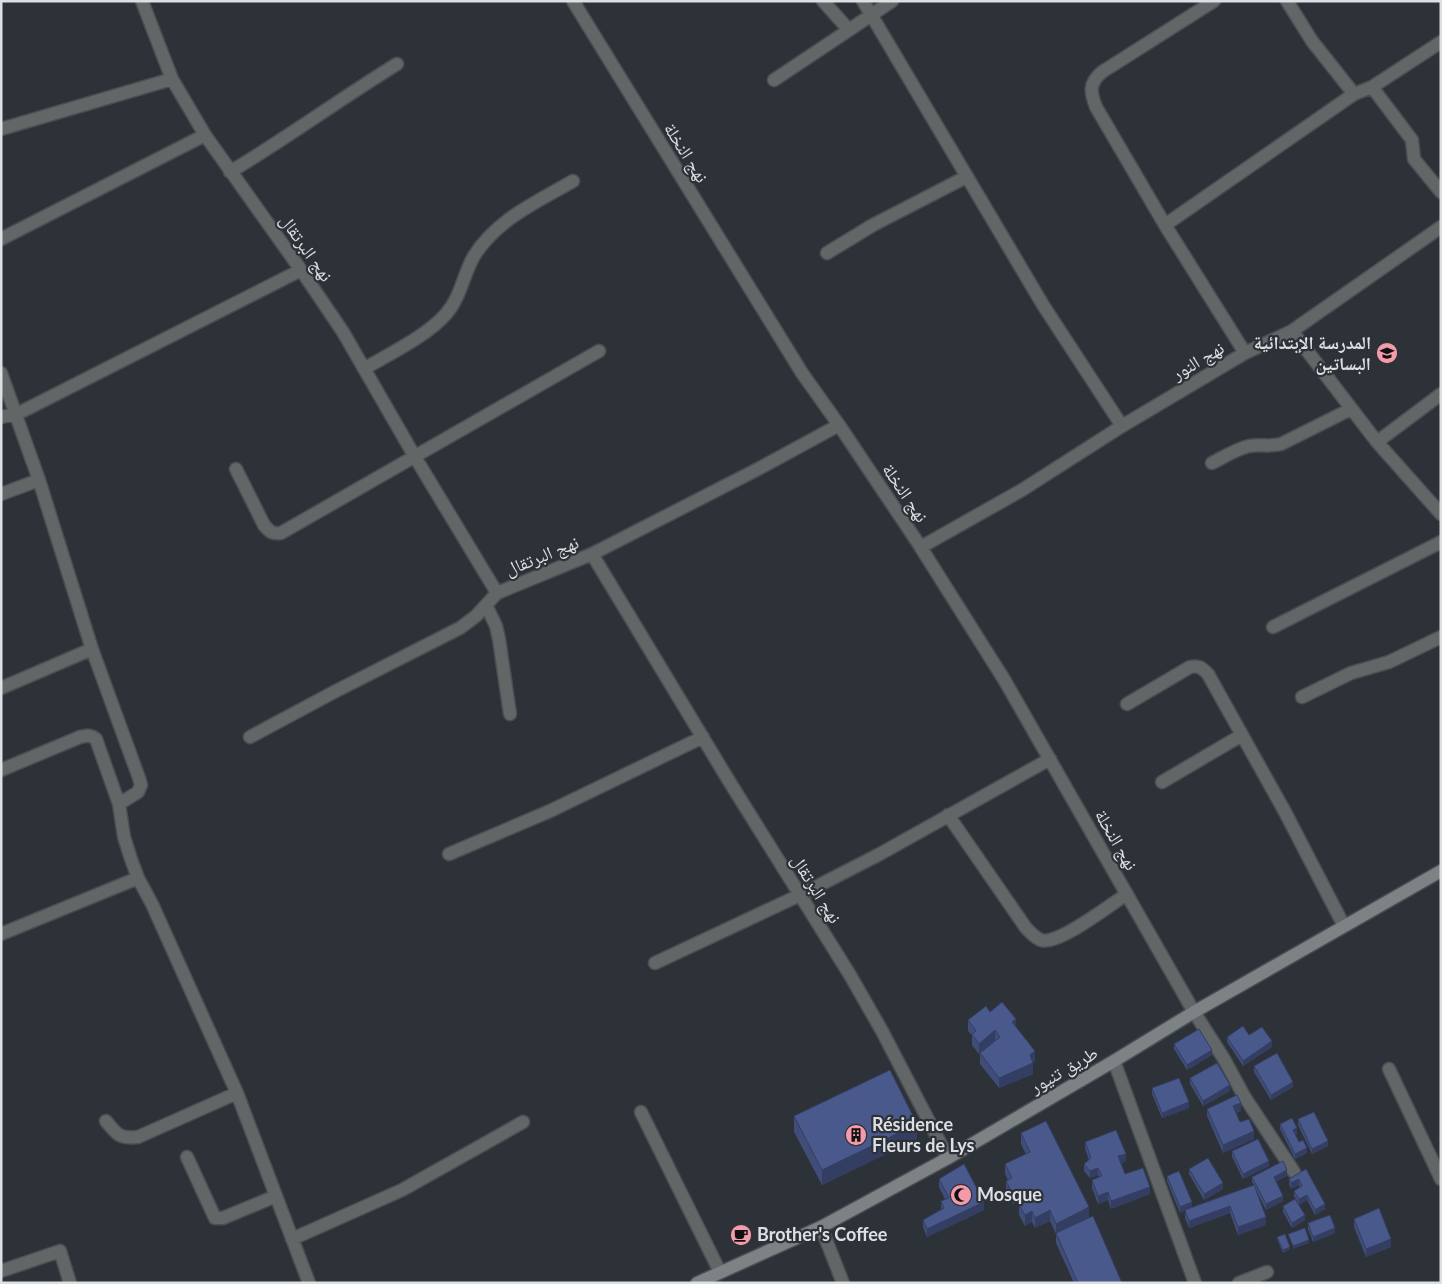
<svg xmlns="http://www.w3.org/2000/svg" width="1442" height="1284" viewBox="0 0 1442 1284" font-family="Lato,'Noto Naskh Arabic',sans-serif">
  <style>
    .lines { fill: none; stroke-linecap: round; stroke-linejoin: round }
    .minor-casing { stroke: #484e53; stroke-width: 15 }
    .secondary-casing { stroke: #484e53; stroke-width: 15 }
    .minor { stroke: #626667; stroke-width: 12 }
    .secondary { stroke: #7d8385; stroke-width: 12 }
    .wall { fill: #404d78 }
    .shaded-wall { fill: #343e62 }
    .building { fill: #4a598c; stroke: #343e62 }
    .labels { text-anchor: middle; stroke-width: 4.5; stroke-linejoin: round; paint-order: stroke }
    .street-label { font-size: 18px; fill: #dce0e3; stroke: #2c3237 }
    .poi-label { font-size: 18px; font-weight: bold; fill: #dce0e3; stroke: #2c3237; text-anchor: start }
  </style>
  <rect width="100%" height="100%" fill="#2c3237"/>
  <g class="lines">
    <g class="minor-casing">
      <path id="minor" d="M 142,1 L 172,79 L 205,135 L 301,270 L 343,332 L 415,457 L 497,593 L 592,554 L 729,781 L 850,975 L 882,1031 L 948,1158
        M 573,1 L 802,373 L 839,425 L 918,543 L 1005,681 L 1194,1012 L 1224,1059 L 1244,1096 L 1294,1172
        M 863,1 L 1043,305 L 1122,426
        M 1287,1 L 1312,41 L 1354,94
        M 849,30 L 892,1
        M 774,80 L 849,30 L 823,1
        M 1372,87 L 1412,140 L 1414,159 L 1441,192
        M 1,129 L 172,79
        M 230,172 C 287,138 340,99 397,64
        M 1165,225 L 1096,107 C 1090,92 1089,83 1102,72 L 1214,1
        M 1,239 L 205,135
        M 827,253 L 873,225 L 966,177
        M 1292,331 L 1441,227
        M 1245,353 L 1165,225 L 1354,94 L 1372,87 L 1441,42
        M 364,369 C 389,354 427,336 446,314 C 461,297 463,275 474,256 C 497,219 537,202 573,181
        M 1,373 L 39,480 L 92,649 L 139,778 L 141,785 L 138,792 L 119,804
        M 1,417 L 17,414 L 301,270
        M 1377,442 L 1441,394
        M 1212,463 C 1224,457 1236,449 1249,446 C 1260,444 1270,447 1281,444 L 1351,409
        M 236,469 L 264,525 C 270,532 272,534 281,533 L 599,351
        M 1,494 L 39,480
        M 921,547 L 1022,490 L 1122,426 L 1245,353 L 1292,331 L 1377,442 L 1441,514
        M 592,554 L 760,468 L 839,425
        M 486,605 L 496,626 L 499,639 L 510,714
        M 1273,627 L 1441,542
        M 1,688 L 92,649
        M 1302,697 L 1351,673 L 1389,662 L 1441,637
        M 1127,704 L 1190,667 C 1199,665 1202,668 1208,674 L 1285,812 L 1344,926
        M 250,737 L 334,692 L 460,628 L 476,616 L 497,593
        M 1,770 L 80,737 C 87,735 91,735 96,739 L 119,804 L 124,837 L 131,859 L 138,878 L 152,904 L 237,1093 L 309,1283
        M 1162,782 L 1242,735
        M 948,815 L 1026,928 C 1031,933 1035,938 1041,940 C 1058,946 1111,904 1127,894
        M 449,854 L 550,811 L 703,737
        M 1,934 L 138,878
        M 655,963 L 800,895 L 878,855 L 1050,759
        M 1114,1061 L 1195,1283
        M 1389,1069 L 1441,1179
        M 641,1112 L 720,1272
        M 106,1121 C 117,1135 120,1139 138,1137 L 237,1093
        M 187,1157 L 215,1218 L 223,1218 L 276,1196
        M 821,1227 L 843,1283
        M 292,1239 L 402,1190 L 523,1122
        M 1,1271 L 60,1251 L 70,1283
        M 1239,1283 L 1267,1272"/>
    </g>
    <g class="secondary-casing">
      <path id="secondary" d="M 697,1283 L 821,1227 L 948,1158 L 1114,1061 L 1194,1012 L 1441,871"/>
    </g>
    <use href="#minor" class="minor"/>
    <use href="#secondary" class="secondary"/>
  </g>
  <path class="wall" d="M 990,1012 L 1016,1027 L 1035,1061 L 1033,1063 L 1033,1074 L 999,1088 L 980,1064 L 980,1053 L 995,1041 L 979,1054 L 972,1045 L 972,1035 L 968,1031 L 968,1020 Z
    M 1227,1037 L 1272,1047 L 1243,1066 L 1227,1042 Z
    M 1174,1044 L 1212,1055 L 1187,1070 L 1174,1049 Z
    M 1254,1066 L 1293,1087 L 1271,1100 L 1254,1072 Z
    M 1190,1078 L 1230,1091 L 1203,1106 L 1190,1084 Z
    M 1152,1088 L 1189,1108 L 1162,1118 L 1152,1094 Z
    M 1207,1109 L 1241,1111 L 1236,1113 L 1240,1122 L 1254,1139 L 1223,1153 L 1207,1116 Z
    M 794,1116 L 917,1139 L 822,1185 L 794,1132 Z
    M 1298,1119 L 1328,1146 L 1312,1154 L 1298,1125 Z
    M 1280,1124 L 1297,1134 L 1295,1135 L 1299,1142 L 1307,1153 L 1295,1159 L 1280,1129 Z
    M 1021,1133 L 1089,1218 L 1122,1283 L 1074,1283 L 1056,1243 L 1056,1234 L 1050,1221 L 1035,1228 L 1032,1222 L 1025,1226 L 1019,1215 L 1019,1205 L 1022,1203 L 1020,1201 L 1013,1204 L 1006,1191 L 1006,1181 L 1008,1180 L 1005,1174 L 1005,1164 L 1026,1154 L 1021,1144 Z
    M 1085,1142 L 1126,1161 L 1121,1163 L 1125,1174 L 1150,1194 L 1111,1209 L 1108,1200 L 1098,1204 L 1092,1188 L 1092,1180 L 1099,1177 L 1098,1175 L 1090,1178 L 1084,1171 L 1084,1164 L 1089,1160 L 1085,1149 Z
    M 1232,1151 L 1269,1166 L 1243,1179 L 1232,1157 Z
    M 1189,1169 L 1223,1189 L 1204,1200 L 1189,1174 Z
    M 1306,1169 L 1325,1209 L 1315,1215 L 1307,1200 L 1299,1205 L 1294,1196 L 1294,1191 L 1300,1187 L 1299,1185 L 1291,1189 L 1289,1184 L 1289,1179 Z
    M 1167,1176 L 1192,1207 L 1254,1185 L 1252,1182 L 1252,1177 L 1287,1176 L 1276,1181 L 1283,1201 L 1266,1210 L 1256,1190 L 1266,1225 L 1238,1235 L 1230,1213 L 1189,1228 L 1185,1218 L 1185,1210 L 1180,1213 L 1167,1181 Z
    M 939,1179 L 984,1210 L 927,1237 L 923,1227 L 923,1220 L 941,1210 L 941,1201 L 945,1199 L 939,1187 Z
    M 1283,1206 L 1305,1220 L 1292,1228 L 1283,1212 Z
    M 1354,1219 L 1391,1247 L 1366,1257 L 1354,1227 Z
    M 1308,1223 L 1335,1233 L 1313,1242 L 1308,1229 Z
    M 1277,1237 L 1290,1249 L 1283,1253 L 1277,1239 Z"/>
  <path class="shaded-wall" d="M 1016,1019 L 1016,1029 L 1012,1022 Z
    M 995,1030 L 995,1041 L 979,1054 L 979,1044 Z
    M 1272,1041 L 1272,1047 L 1243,1066 L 1243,1061 Z
    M 1212,1050 L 1212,1055 L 1187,1070 L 1187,1065 Z
    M 1035,1051 L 1035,1061 L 1032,1064 L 1033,1063 L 1033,1074 L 999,1088 L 999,1078 Z
    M 1293,1082 L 1293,1087 L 1271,1100 L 1271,1095 Z
    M 1230,1085 L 1230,1091 L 1203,1106 L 1203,1101 Z
    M 1189,1102 L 1189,1108 L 1162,1118 L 1162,1113 Z
    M 1241,1103 L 1241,1111 L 1233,1114 L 1233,1106 Z
    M 917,1124 L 917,1139 L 822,1185 L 822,1170 Z
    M 1297,1128 L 1297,1134 L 1293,1136 L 1293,1130 Z
    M 1254,1131 L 1254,1139 L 1223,1153 L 1223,1145 Z
    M 1328,1141 L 1328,1146 L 1312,1154 L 1312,1149 Z
    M 1307,1148 L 1307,1153 L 1295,1159 L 1295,1154 Z
    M 1126,1154 L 1126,1161 L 1118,1164 L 1118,1156 Z
    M 1269,1161 L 1269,1166 L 1243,1179 L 1243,1174 Z
    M 1098,1168 L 1098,1175 L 1090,1178 L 1090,1171 Z
    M 1287,1170 L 1287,1176 L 1274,1183 L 1274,1177 Z
    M 1299,1179 L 1299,1185 L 1291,1189 L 1291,1183 Z
    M 1223,1183 L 1223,1189 L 1204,1200 L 1204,1194 Z
    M 1150,1187 L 1150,1194 L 1111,1209 L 1111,1201 Z
    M 1020,1190 L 1020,1201 L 1013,1204 L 1013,1194 Z
    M 1108,1192 L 1108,1200 L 1098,1204 L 1098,1196 Z
    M 1307,1195 L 1307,1200 L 1299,1205 L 1299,1199 Z
    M 1283,1196 L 1283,1201 L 1266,1210 L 1266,1204 Z
    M 984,1202 L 984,1210 L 927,1237 L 927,1229 Z
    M 1192,1202 L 1192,1207 L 1180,1213 L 1180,1207 Z
    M 1325,1204 L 1325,1209 L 1315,1215 L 1315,1210 Z
    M 1230,1206 L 1230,1213 L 1189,1228 L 1189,1221 Z
    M 1089,1207 L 1089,1218 L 1056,1234 L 1056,1224 Z
    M 1050,1210 L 1050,1221 L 1035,1228 L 1035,1218 Z
    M 1032,1211 L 1032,1222 L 1025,1226 L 1025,1215 Z
    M 1305,1215 L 1305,1220 L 1292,1228 L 1292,1223 Z
    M 1266,1217 L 1266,1225 L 1238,1235 L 1238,1227 Z
    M 1335,1228 L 1335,1233 L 1313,1242 L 1313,1237 Z
    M 1391,1239 L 1391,1247 L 1366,1257 L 1366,1249 Z
    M 1309,1240 L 1309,1243 L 1293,1249 L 1293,1246 Z
    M 1290,1247 L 1290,1249 L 1283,1253 L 1283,1250 Z"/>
  <path class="building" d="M 1002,1002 L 1016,1019 L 1012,1022 L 1035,1051 L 1030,1055 L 1033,1063 L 999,1078 L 980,1053 L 1000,1037 L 995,1030 L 979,1044 L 972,1034 L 976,1031 L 968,1020 L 986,1006 L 990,1012 Z
    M 1243,1026 L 1249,1035 L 1262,1027 L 1272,1041 L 1243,1061 L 1227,1037 Z
    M 1199,1029 L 1212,1050 L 1187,1065 L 1174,1044 Z
    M 1277,1053 L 1293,1082 L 1271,1095 L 1254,1066 Z
    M 1217,1063 L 1230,1085 L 1203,1101 L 1190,1078 Z
    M 890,1070 L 917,1124 L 822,1170 L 794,1116 Z
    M 1179,1078 L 1189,1102 L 1162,1113 L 1152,1088 Z
    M 1237,1095 L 1241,1103 L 1233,1106 L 1240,1122 L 1249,1119 L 1254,1131 L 1223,1145 L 1207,1109 Z
    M 1314,1112 L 1328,1141 L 1312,1149 L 1298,1119 Z
    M 1292,1118 L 1297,1128 L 1293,1130 L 1299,1142 L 1303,1140 L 1307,1148 L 1295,1154 L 1280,1124 Z
    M 1046,1121 L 1089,1207 L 1056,1224 L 1050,1210 L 1035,1218 L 1032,1211 L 1025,1215 L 1019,1205 L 1026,1201 L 1020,1190 L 1013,1194 L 1006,1181 L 1012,1178 L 1005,1164 L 1030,1152 L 1021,1133 Z
    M 1116,1130 L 1126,1154 L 1118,1156 L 1125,1174 L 1143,1168 L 1150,1187 L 1111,1201 L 1108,1192 L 1098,1196 L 1092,1180 L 1102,1176 L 1098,1168 L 1090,1171 L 1084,1164 L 1091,1158 L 1085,1142 Z
    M 1258,1139 L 1269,1161 L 1243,1174 L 1232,1151 Z
    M 1208,1158 L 1223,1183 L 1204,1194 L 1189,1169 Z
    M 1283,1161 L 1287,1170 L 1274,1177 L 1283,1196 L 1266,1204 L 1252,1177 Z
    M 964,1164 L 984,1202 L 927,1229 L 923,1220 L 944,1208 L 941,1201 L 949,1198 L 939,1179 Z
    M 1306,1169 L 1325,1204 L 1315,1210 L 1307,1195 L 1299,1199 L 1294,1191 L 1302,1186 L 1299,1179 L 1291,1183 L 1289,1179 Z
    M 1179,1171 L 1192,1202 L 1180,1207 L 1167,1176 Z
    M 1254,1185 L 1266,1217 L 1238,1227 L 1230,1206 L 1189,1221 L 1185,1210 Z
    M 1295,1199 L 1305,1215 L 1292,1223 L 1283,1206 Z
    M 1379,1208 L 1391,1239 L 1366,1249 L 1354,1219 Z
    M 1330,1215 L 1335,1228 L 1313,1237 L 1308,1223 Z
    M 1093,1216 L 1122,1283 L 1078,1283 L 1056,1233 Z
    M 1305,1228 L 1309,1240 L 1293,1246 L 1288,1234 Z
    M 1285,1234 L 1290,1247 L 1283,1250 L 1277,1237 Z"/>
  <defs>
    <g id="school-disc" transform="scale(1.125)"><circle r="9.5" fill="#f39aab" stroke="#2c3237"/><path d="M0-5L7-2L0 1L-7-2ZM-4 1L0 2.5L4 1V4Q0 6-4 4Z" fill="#111"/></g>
    <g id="building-disc" transform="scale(1.125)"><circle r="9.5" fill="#f39aab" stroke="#2c3237"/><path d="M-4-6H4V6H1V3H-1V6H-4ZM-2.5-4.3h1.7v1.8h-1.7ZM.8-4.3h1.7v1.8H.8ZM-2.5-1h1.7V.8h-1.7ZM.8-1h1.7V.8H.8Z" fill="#111"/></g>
    <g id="mosque-disc" transform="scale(1.125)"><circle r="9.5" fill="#f39aab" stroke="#2c3237"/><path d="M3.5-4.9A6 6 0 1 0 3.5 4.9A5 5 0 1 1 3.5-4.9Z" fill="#111"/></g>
    <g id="cafe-disc" transform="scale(1.125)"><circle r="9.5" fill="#f39aab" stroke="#2c3237"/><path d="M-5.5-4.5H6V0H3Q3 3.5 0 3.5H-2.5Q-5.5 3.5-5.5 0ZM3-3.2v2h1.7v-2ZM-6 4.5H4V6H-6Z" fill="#111"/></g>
  </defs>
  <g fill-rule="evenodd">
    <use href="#school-disc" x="1387" y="353"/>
    <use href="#building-disc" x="856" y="1135"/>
    <use href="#mosque-disc" x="961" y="1195"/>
    <use href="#cafe-disc" x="741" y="1235"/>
  </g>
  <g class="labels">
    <g class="street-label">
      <text transform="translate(686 153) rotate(58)" y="6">نهج النخلة</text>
      <text transform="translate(306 248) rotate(55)" y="6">نهج البرتقال</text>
      <text transform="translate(1198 361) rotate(-31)" y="6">نهج النور</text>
      <text transform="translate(905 493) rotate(56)" y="6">نهج النخلة</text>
      <text transform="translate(542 556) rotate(-22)" y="6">نهج البرتقال</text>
      <text transform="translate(1116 840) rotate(60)" y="6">نهج النخلة</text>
      <text transform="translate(816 889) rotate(58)" y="6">نهج البرتقال</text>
      <text transform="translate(1064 1070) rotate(-30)" y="6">طريق تنيور</text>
    </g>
    <g class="poi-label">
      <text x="1371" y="349" text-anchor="end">المدرسة الإبتدائية<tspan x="1371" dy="21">البساتين</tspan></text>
      <text x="872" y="1131">Résidence<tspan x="872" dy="21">Fleurs de Lys</tspan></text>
      <text x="977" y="1201">Mosque</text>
      <text x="757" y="1241">Brother's Coffee</text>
    </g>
  </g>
  <rect width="1442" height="1284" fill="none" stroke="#dce0e3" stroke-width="5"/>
</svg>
